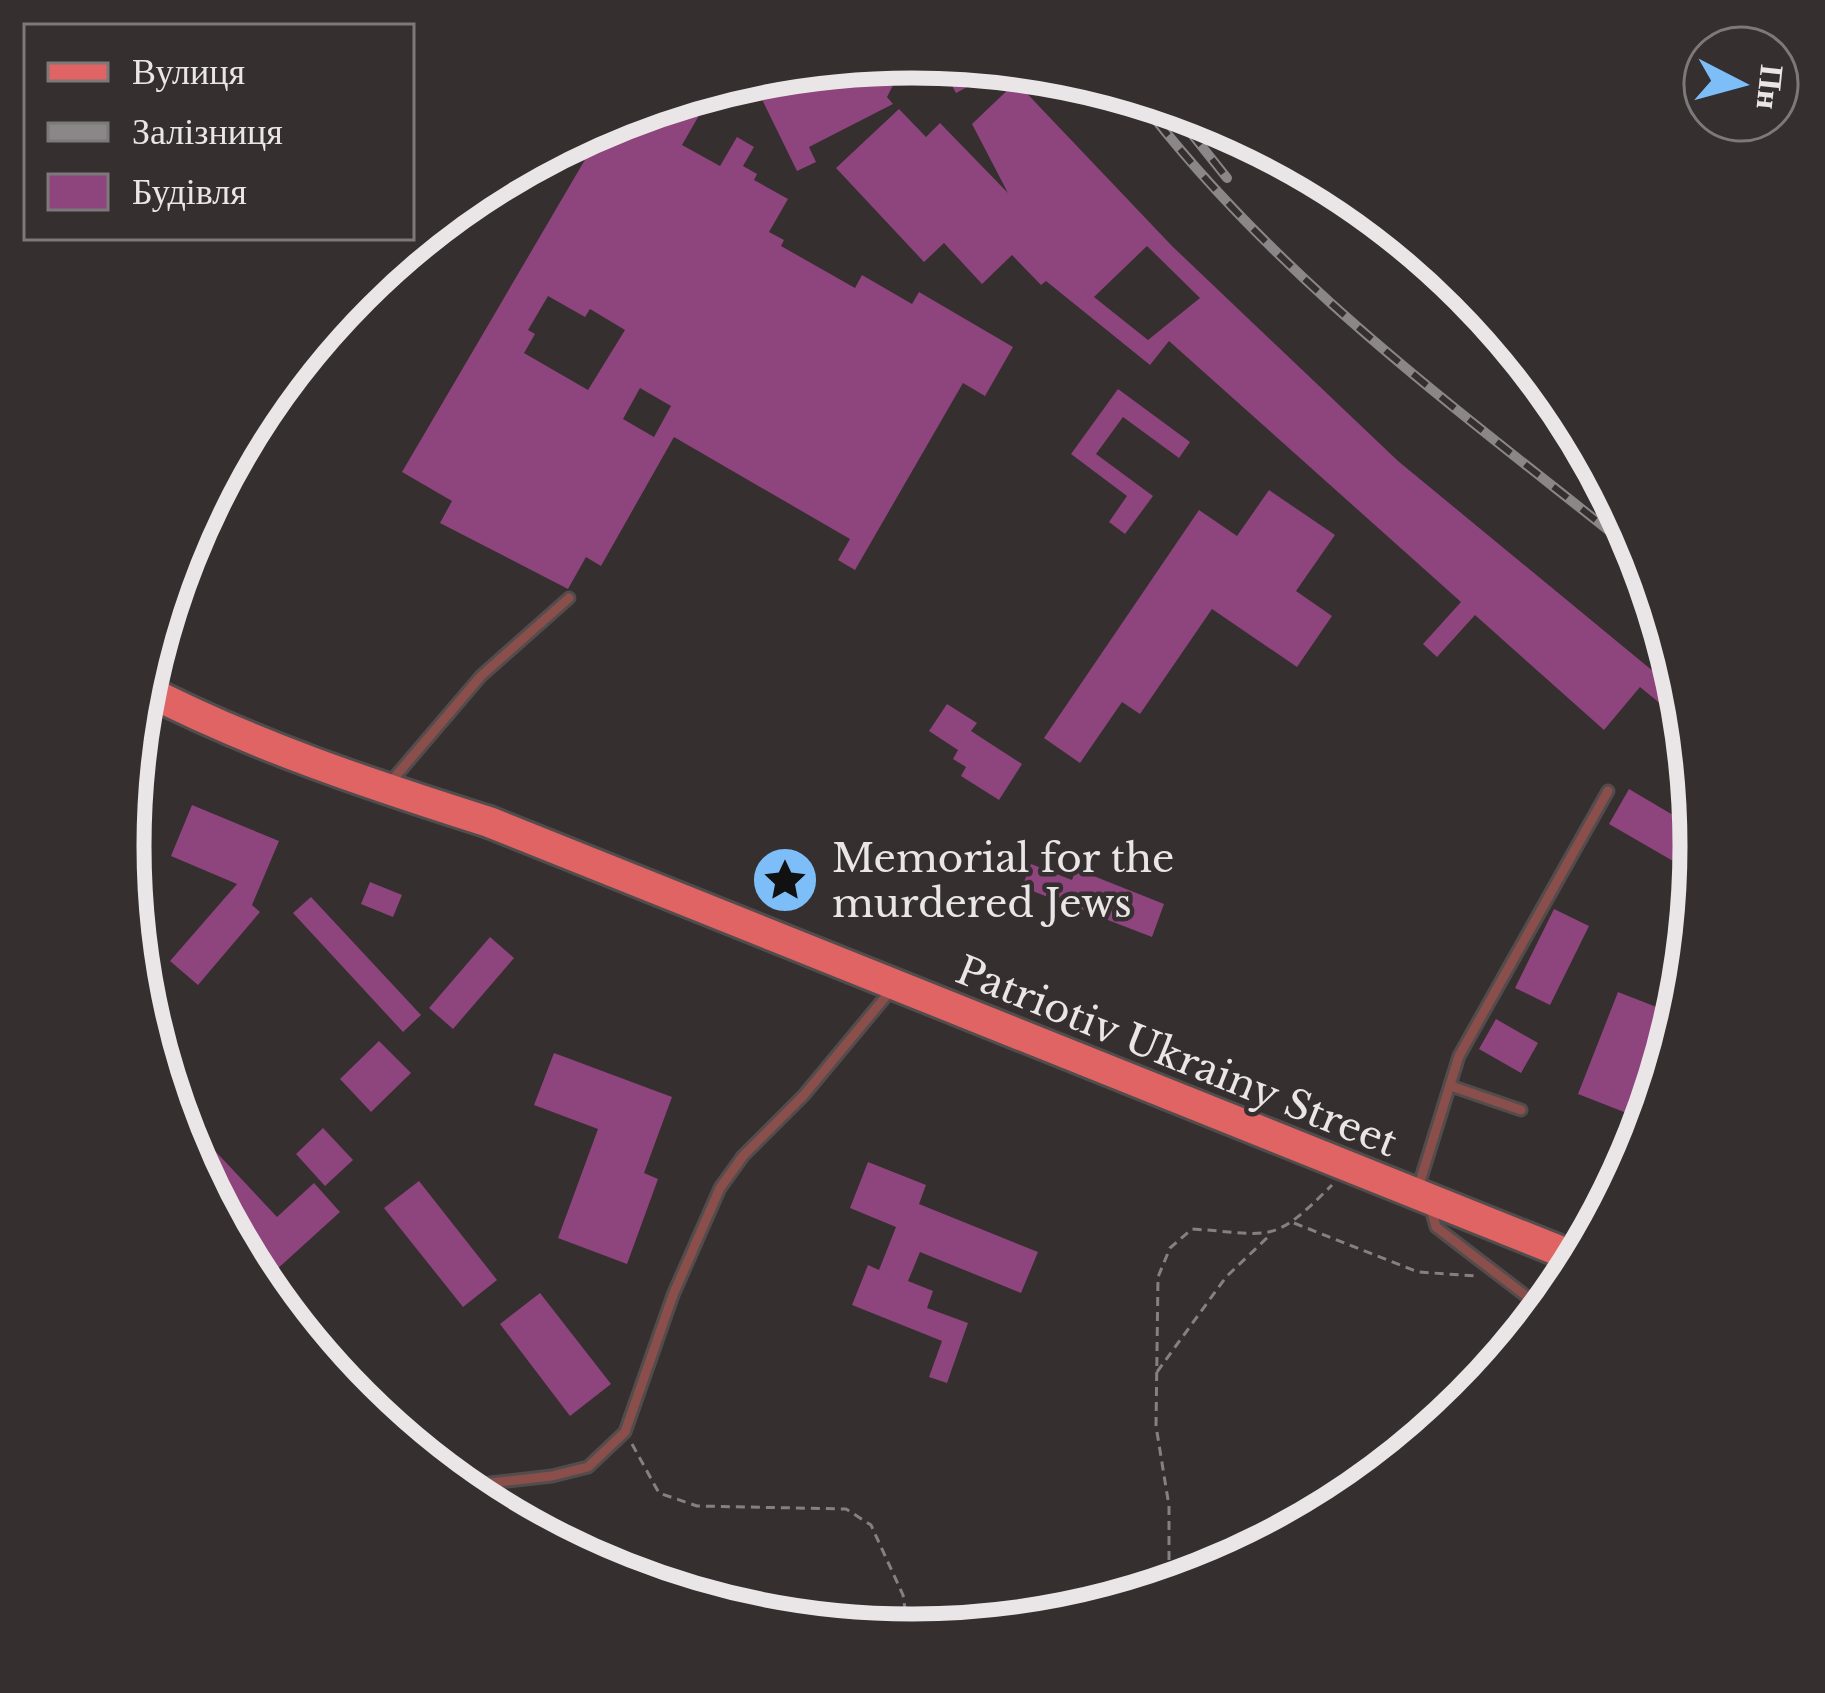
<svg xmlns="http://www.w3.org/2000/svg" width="1825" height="1693" viewBox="0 0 1825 1693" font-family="'Libre Baskerville',serif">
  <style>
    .building { fill: #8e447c; fill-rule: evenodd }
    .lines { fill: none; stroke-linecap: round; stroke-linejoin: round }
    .lane-casing { stroke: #524c4d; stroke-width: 15 }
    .primary-casing { stroke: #524c4d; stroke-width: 36 }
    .path { stroke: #858081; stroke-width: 3; stroke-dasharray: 9 6; stroke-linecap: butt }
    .lane { stroke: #8a4e4b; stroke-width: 9 }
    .primary { stroke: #e06463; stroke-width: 30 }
    .rail-casing { stroke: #8b8687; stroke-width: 10 }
    .rail { stroke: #352f30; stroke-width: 6; stroke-dasharray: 18; stroke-linecap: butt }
    .labels { text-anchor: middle; stroke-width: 9; stroke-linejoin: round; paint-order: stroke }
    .poi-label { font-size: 39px; fill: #eae6e7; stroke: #352f30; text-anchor: start }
    .street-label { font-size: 39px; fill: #eae6e7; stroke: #352f30 }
    .rim { fill: none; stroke: #eae6e7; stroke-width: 15 }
  </style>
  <rect width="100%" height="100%" fill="#352f30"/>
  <path class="building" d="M 907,58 L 887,97 L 893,104 L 809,147 L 816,162 L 797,171 L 750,75 Z
    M 938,59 L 981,64 L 1007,66 L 956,93 Z
    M 1016,82 L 1172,246 L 1398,461 L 1688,700 L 1690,728 L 1640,687 L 1604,730 L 1475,615 L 1437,657 L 1423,644 L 1461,602 L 1169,341 L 1150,365 L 1046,281 L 1041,285 L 1012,255 L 982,284 L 944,243 L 924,262 L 836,168 L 899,109 L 926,137 L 940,123 L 1008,193 L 972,124 ZM 1147,246 L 1200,298 L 1148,340 L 1094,297 Z
    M 697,91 L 709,98 L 682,145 L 720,166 L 737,137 L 754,147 L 743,166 L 757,174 L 754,180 L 788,199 L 769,232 L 784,240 L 781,246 L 855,288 L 862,275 L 912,304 L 919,292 L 1013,347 L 985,396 L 963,383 L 855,570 L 838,560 L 850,539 L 674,437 L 601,566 L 586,557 L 568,589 L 440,523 L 452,501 L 402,472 L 610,117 ZM 548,296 L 585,317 L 590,309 L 625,330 L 588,390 L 524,353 L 535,334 L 528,330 ZM 640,388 L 671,406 L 654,437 L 623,419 Z
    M 1118,389 L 1190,442 L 1179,458 L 1123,417 L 1096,454 L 1153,496 L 1125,534 L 1109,522 L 1127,496 L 1071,454 Z
    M 1269,490 L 1335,535 L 1296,591 L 1332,616 L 1297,667 L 1212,609 L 1140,714 L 1122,702 L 1080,763 L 1044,738 L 1199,510 L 1237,536 Z
    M 947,704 L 977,723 L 971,731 L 1022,764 L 999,800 L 961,776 L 966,767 L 953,759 L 958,750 L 929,731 Z
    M 1629,789 L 1700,831 L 1699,876 L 1609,824 Z
    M 192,805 L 279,841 L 252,905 L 260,912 L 198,985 L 170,961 L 237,884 L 171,856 Z
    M 1031,864 L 1072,880 L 1076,869 L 1164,904 L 1152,937 L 1022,887 Z
    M 370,882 L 402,895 L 393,917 L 361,904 Z
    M 311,897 L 421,1015 L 403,1032 L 293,913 Z
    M 1554,909 L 1589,926 L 1550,1005 L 1515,988 Z
    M 490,937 L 514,958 L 453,1029 L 429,1008 Z
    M 1618,992 L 1682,1017 L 1647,1121 L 1578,1094 Z
    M 1496,1019 L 1538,1043 L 1521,1073 L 1479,1049 Z
    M 379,1041 L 411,1073 L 371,1112 L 340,1079 Z
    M 554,1053 L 672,1097 L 644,1173 L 658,1179 L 627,1264 L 558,1238 L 598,1129 L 534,1105 Z
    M 323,1128 L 353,1160 L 325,1186 L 296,1154 Z
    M 202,1137 L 277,1217 L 314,1183 L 340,1212 L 275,1271 L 211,1201 L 185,1153 Z
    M 868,1162 L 926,1185 L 919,1204 L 1038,1252 L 1021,1293 L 920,1252 L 908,1281 L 933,1291 L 927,1308 L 968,1323 L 947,1383 L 929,1377 L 942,1341 L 852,1305 L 868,1265 L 879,1270 L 896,1227 L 850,1208 Z
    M 419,1181 L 497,1280 L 463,1307 L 384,1208 Z
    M 540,1293 L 611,1384 L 570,1416 L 500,1324 Z"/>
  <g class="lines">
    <g class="lane-casing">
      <path id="lane" d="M 388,785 L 481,676 L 569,598
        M 1451,1086 L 1521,1110
        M 1418,1188 L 1459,1056 L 1608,791
        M 1431,1209 L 1436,1227 L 1547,1312
        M 454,1487 L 552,1476 L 588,1467 L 625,1432 L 673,1295 L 720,1188 L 743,1156 L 804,1095 L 892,989"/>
    </g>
    <g class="primary-casing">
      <path id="primary" d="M 140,687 C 252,745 369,784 489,822 L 1582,1260"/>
    </g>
    <path class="path" d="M 1294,1223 L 1418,1272 L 1477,1276
      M 1157,1372 L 1226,1277 L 1269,1236
      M 632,1444 L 659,1493 L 697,1506 L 846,1509 L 871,1525 L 903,1595 L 909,1636
      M 1169,1590 L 1169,1506 L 1156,1426 L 1158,1277 L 1170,1248 L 1192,1229 C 1273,1234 1271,1246 1332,1185"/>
    <use href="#lane" class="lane"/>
    <use href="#primary" class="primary"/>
    <g class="rail-casing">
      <path id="rail" d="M 1135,93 C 1275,280 1467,416 1647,561
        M 1167,103 L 1227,178"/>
    </g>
    <use href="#rail" class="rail"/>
  </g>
  <defs>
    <g id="sight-disc" transform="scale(3.45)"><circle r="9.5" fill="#7dbef9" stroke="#352f30"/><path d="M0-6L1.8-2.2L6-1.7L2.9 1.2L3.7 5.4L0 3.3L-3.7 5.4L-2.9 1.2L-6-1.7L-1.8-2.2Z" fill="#111"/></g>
  </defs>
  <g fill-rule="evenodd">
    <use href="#sight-disc" x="785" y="880"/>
  </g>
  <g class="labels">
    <g class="poi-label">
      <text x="832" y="872">Memorial for the<tspan x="832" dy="45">murdered Jews</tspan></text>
    </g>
    <g class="street-label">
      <text transform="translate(1177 1056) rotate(22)" y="14">Patriotiv Ukrainy Street</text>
    </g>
  </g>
  <path d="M0 0H1825V1693H0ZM144 846a768 768 0 1 1 1536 0a768 768 0 1 1-1536 0Z" fill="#352f30" fill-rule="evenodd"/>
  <path class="rim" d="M144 846a768 768 0 1 1 1536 0a768 768 0 1 1-1536 0Z"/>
  <rect x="24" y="24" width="390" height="216" fill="#352f30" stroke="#7d7879" stroke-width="3"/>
  <rect x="48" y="63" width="60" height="18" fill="#e06463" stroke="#7d7879" stroke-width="3"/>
  <text x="132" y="84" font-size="36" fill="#eae6e7">Вулиця</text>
  <rect x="48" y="123" width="60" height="18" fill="#8b8687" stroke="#7d7879" stroke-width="3"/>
  <text x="132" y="144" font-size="36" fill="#eae6e7">Залізниця</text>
  <rect x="48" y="174" width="60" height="36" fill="#8e447c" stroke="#7d7879" stroke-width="3"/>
  <text x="132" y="204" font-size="36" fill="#eae6e7">Будівля</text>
  <g transform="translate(1741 84) rotate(96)"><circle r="57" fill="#352f30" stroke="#7d7879" stroke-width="3"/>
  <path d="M0-9L21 45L0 30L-21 45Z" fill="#7dbef9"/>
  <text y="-18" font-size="33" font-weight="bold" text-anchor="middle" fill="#eae6e7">Пн</text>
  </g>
</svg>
